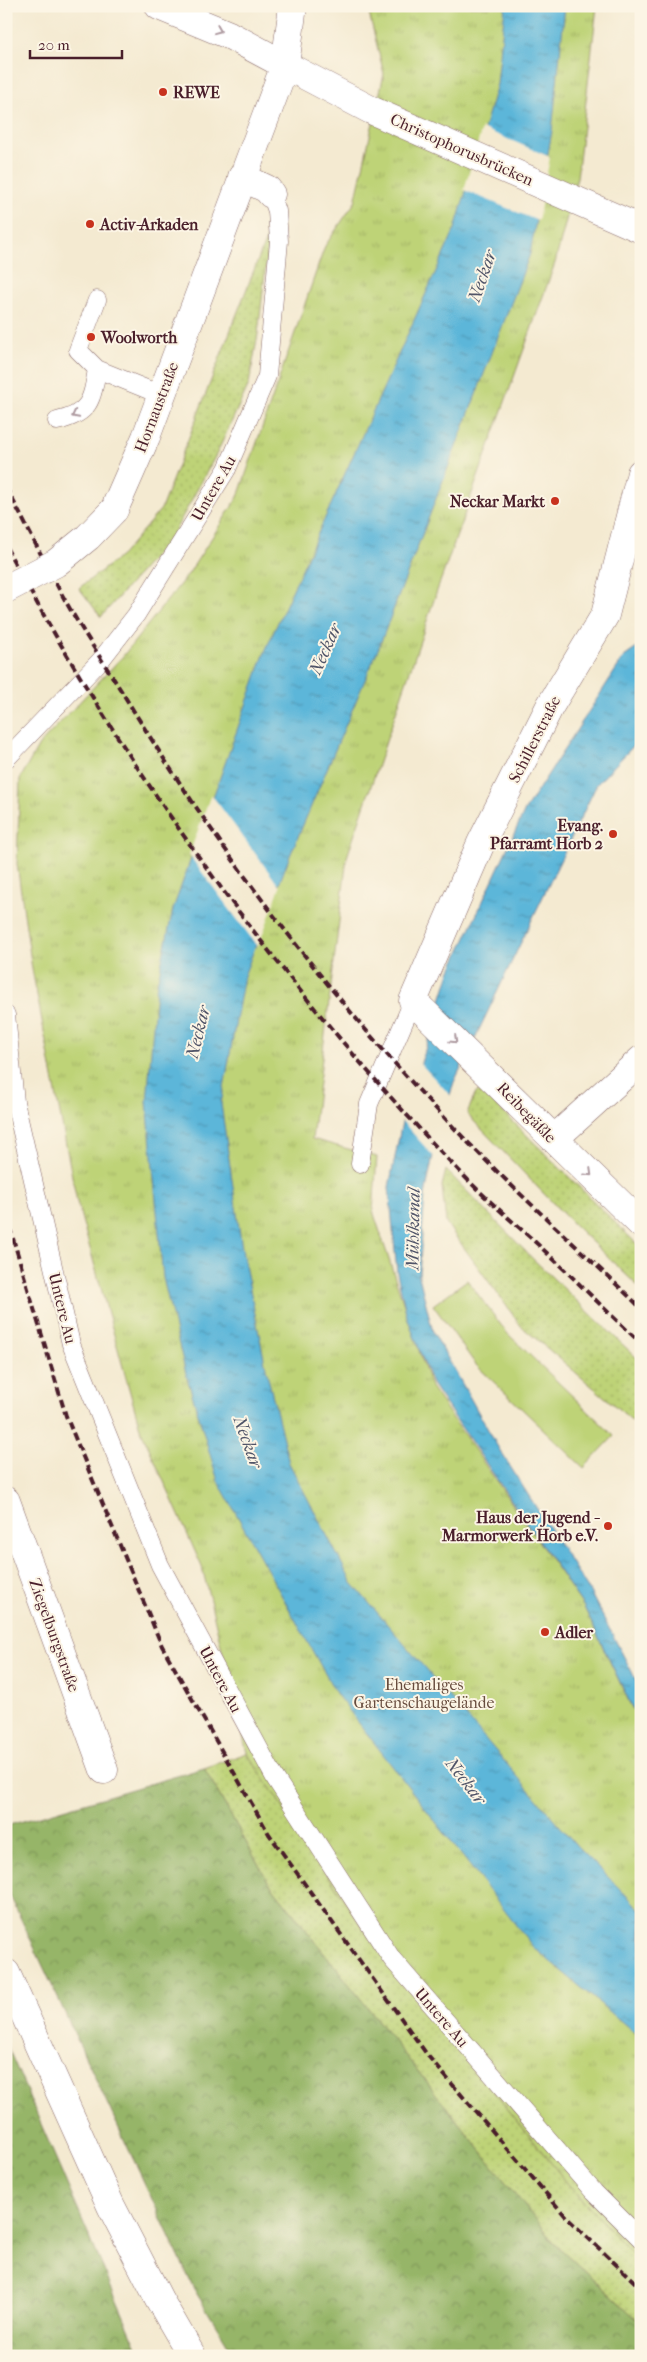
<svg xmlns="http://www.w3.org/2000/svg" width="647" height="2362" viewBox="0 0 647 2362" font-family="'IM FELL French Canon',serif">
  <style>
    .grass { fill: url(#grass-dots); stroke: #847951 }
    .forest { fill: url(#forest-crowns); stroke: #706a4a }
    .park { fill: url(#park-tufts); stroke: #847951 }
    .pitch { fill: #bed377; stroke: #847951 }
    .water { fill: url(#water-ripples); stroke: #536a82 }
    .pier { fill: #f4ead1 }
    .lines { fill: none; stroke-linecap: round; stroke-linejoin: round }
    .service-casing { stroke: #866665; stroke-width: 19 }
    .minor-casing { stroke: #866665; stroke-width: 29 }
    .primary-casing { stroke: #866665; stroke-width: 29 }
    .service { stroke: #fff; stroke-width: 18 }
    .minor { stroke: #fff; stroke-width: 28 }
    .primary { stroke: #fff; stroke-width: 28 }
    .rail { stroke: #4a1f2b; stroke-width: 4; stroke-dasharray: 8 4; stroke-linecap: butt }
    .primary-bridge-casing { stroke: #866665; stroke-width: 29; stroke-linecap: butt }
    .primary-bridge { stroke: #fff; stroke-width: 28 }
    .oneway { stroke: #ae9aa0 }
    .poi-dot { fill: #c8321e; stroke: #fcf5e5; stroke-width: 2 }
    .labels { text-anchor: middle; stroke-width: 4; stroke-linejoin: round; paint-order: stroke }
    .poi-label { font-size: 16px; font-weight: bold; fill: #4a1f2b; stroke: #fcf5e5; text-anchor: start }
    .street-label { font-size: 16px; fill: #4a1f2b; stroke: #fcf5e5 }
    .park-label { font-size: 16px; fill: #674c3e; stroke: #fcf5e5 }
    .water-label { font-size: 18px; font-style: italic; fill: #505468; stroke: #fcf5e5 }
  </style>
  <defs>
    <pattern id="grass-dots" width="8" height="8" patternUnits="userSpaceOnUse" patternTransform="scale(1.25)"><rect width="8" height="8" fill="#bed377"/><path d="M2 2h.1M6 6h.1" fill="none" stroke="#a5b567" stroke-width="1.8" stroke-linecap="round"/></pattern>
    <pattern id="forest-crowns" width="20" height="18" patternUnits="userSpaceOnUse" patternTransform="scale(1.25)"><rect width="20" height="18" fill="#96b568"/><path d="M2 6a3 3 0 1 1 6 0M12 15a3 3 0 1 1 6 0" fill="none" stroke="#7c9356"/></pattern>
    <pattern id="park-tufts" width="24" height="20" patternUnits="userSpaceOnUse" patternTransform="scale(1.25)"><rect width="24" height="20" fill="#bed377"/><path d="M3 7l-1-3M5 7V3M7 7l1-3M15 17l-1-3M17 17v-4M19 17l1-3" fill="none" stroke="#a5b567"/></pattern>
    <pattern id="water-ripples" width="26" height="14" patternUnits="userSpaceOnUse" patternTransform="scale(1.25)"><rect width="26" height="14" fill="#5cb6d9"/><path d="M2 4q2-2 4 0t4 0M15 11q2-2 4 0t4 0" fill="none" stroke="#4e93b0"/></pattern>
  </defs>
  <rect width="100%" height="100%" fill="#fcf5e5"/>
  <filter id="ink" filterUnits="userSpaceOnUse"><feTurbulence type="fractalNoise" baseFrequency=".02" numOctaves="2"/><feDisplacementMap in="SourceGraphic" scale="10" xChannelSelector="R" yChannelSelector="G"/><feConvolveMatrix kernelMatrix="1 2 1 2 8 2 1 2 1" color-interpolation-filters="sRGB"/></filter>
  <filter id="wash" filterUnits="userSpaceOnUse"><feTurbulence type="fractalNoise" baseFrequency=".0096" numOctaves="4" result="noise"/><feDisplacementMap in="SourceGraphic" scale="20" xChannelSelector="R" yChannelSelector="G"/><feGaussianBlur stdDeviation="1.12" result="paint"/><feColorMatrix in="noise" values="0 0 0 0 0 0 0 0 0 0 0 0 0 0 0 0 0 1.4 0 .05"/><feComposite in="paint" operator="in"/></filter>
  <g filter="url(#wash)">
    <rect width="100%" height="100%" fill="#f4ead1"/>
    <path class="grass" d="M 270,229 L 258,334 L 249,384 L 217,453 L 172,536 L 101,617 L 79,588 L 122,555 L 161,509 Z
      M 481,1090 L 641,1248 L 641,1289 L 574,1225 L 467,1114 L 475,1094 Z
      M 446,1170 L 534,1260 L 641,1362 L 641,1428 L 521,1326 L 446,1223 L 442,1186 Z
      M 247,1753 L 365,1931 L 572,2189 L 641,2263 L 641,2323 L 553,2242 L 269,1883 L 204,1768 Z"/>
    <path class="forest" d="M 204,1768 L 269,1883 L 553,2242 L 641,2323 L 641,2356 L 235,2356 L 194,2289 L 6,1887 L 6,1826 Z
      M 6,2043 L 141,2356 L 6,2356 Z"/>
    <path class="park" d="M 369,6 L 597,6 L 577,178 L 555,263 L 439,585 L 347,857 L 312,1139 L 377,1157 L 373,1211 L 431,1387 L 584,1607 L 641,1727 L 641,2263 L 572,2189 L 365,1931 L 247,1753 L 202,1567 L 140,1428 L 77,1202 L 32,969 L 17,864 L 20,779 L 39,745 L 123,656 L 189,573 L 238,497 L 325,246 L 355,202 L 384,74 L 369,13 Z"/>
    <path class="pitch" d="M 467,1280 L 507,1333 L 614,1436 L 584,1468 L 476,1365 L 433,1305 Z"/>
    <path class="water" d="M 505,6 L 565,6 L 552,131 L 530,254 L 379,647 L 289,858 L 244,976 L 221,1104 L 243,1255 L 267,1373 L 289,1463 L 352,1583 L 577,1846 L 641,1910 L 641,2038 L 533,1947 L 337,1695 L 218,1481 L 186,1374 L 163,1278 L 147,1102 L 156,989 L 173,909 L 266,649 L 455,229 L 497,84 Z
      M 641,645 L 641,738 L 597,784 L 454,1082 L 437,1136 L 425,1195 L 419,1276 L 433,1332 L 499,1449 L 590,1592 L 632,1672 L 641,1693 L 641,1726 L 584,1607 L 432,1384 L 407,1317 L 397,1273 L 389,1187 L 402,1122 L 450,972 L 525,810 L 624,657 Z"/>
    <path class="pier" d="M 482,128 L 550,157 L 538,221 L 464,190 Z
      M 211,794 L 280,887 L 258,947 L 189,855 Z
      M 419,1062 L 452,1097 L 435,1158 L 400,1119 Z"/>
  </g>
  <g filter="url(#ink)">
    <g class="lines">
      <g class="service-casing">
        <path id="service" d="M 97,300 L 78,350 L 97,369 L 161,395
          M 57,421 C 90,414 92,400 97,369
          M 6,759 L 100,661 L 136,615 L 227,469 L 267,376 L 279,241 L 277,211 L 271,194
          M 6,1015 L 15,1102 L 71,1344 L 160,1565 L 275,1778 L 392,1959 L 594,2192 L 641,2239
          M 360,1164 L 369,1104 L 413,1001"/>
      </g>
      <g class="minor-casing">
        <path id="minor" d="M 159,6 L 229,35 L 285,65
          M 242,177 L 267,189 L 271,194
          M 641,473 L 605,615 L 550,706 L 481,843 L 413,1001 L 641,1224
          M 554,1139 L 641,1060
          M 6,1501 L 104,1770"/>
      </g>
      <g class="primary-casing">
        <path id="primary" d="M 285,65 L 371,110 L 641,229
          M 114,510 L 146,437 L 285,65 L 293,6
          M 6,1973 L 111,2206 L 159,2299 L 192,2356"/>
      </g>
      <use href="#service" class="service"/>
      <use href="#minor" class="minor"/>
      <use href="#primary" class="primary"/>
      <path class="rail" d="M 6,487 C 24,521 41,555 59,589 C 78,625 101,658 122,692 C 214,843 320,985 441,1114 C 504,1182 574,1243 641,1308
        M 6,547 C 129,776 284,990 465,1177 C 491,1204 521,1228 548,1254 C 579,1283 609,1314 641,1343
        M 6,1215 L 66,1416 L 162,1646 L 269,1834 L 428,2056 L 568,2219 L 641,2288"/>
      <g class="primary-bridge-casing">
        <path id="primary-bridge" d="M 6,589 L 56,563 L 88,537 L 114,510"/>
      </g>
      <use href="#primary-bridge" class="primary-bridge"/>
    </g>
    <defs><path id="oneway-chevron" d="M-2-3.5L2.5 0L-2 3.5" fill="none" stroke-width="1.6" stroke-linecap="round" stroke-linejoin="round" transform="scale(1.25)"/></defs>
    <g class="oneway">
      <use href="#oneway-chevron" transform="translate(218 30) rotate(22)"/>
      <use href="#oneway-chevron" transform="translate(75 415) rotate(153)"/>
      <use href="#oneway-chevron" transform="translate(454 1040) rotate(43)"/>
      <use href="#oneway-chevron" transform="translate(589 1173) rotate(44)"/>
    </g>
  </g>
  <g class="poi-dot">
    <circle cx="163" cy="92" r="5"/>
    <circle cx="90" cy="224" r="5"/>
    <circle cx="91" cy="337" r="5"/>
    <circle cx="555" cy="501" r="5"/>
    <circle cx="613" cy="834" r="5"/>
    <circle cx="608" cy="1526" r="5"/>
    <circle cx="545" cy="1632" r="5"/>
  </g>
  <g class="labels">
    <g class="poi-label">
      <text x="173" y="98">REWE</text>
      <text x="100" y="230">Activ-Arkaden</text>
      <text x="101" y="343">Woolworth</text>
      <text x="545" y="507" text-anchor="end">Neckar Markt</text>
      <text x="603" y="831" text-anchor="end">Evang.<tspan x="603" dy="18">Pfarramt Horb 2</tspan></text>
      <text x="598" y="1523" text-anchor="end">Haus der Jugend -<tspan x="598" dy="18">Marmorwerk Horb e.V.</tspan></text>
      <text x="555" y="1638">Adler</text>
    </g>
    <g class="street-label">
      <text transform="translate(462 149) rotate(24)" y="6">Christophorusbrücken</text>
      <text transform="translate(156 407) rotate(-69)" y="6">Hornaustraße</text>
      <text transform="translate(213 488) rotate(-60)" y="6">Untere Au</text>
      <text transform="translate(534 739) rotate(-63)" y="6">Schillerstraße</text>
      <text transform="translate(527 1112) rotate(46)" y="6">Reibegäßle</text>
      <text transform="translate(63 1308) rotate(76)" y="6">Untere Au</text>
      <text transform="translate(55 1635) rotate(70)" y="6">Ziegelburgstraße</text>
      <text transform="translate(221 1679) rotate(62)" y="6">Untere Au</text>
      <text transform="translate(442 2017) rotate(49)" y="6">Untere Au</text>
    </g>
    <g class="park-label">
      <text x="424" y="1690">Ehemaliges<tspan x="424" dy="18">Gartenschaugelände</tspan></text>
    </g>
    <g class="water-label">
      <text transform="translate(482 276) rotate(-71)" y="6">Neckar</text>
      <text transform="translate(325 649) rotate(-66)" y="6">Neckar</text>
      <text transform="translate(198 1032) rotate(-76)" y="6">Neckar</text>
      <text transform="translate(413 1229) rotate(-89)" y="6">Mühlkanal</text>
      <text transform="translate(248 1442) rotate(70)" y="6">Neckar</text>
      <text transform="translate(466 1781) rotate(52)" y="6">Neckar</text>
    </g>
  </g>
  <rect width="647" height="2362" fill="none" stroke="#fcf5e5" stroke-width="25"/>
  <path d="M30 50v8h92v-8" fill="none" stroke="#4a1f2b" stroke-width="2.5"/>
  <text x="38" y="50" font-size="15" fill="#4a1f2b" stroke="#fcf5e5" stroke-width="4" paint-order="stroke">20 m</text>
</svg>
